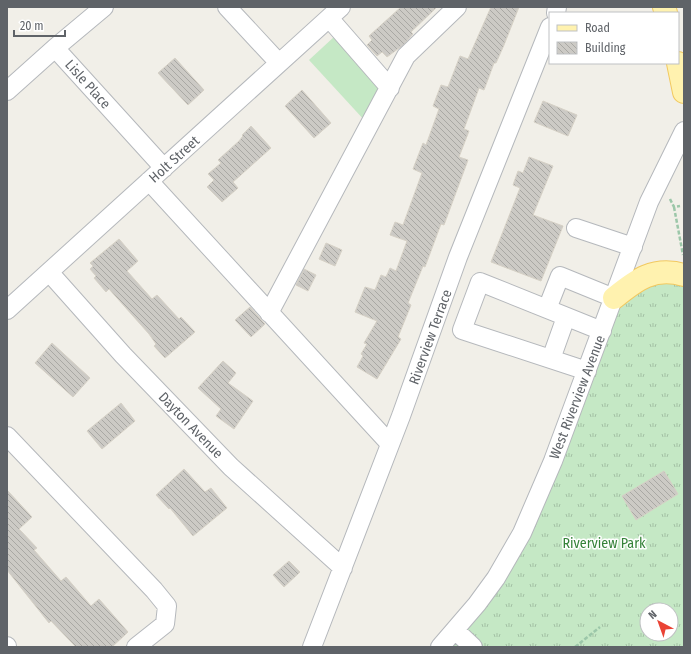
<svg xmlns="http://www.w3.org/2000/svg" width="691" height="654" viewBox="0 0 691 654" font-family="'Fira Sans Condensed',sans-serif">
  <style>
    .grass { fill: url(#grass-tufts); fill-rule: evenodd }
    .garden { fill: #c5e8c5 }
    .building { fill: url(#building-back-hatch); stroke: #d6d1c6 }
    .lines { fill: none; stroke-linecap: round; stroke-linejoin: round }
    .minor-casing { stroke: #b5b8bc; stroke-width: 20 }
    .major-casing { stroke: #f2c960; stroke-width: 24 }
    .path { stroke: #9cc7a9; stroke-width: 2.5; stroke-dasharray: 4 2; stroke-linecap: butt }
    .minor { stroke: #fff; stroke-width: 18 }
    .major { stroke: #fff2af; stroke-width: 22 }
    .labels { text-anchor: middle; stroke-width: 3; stroke-linejoin: round; paint-order: stroke }
    .street-label { font-size: 14px; fill: #5f6368; stroke: #fff }
    .park-label { font-size: 14px; fill: #348238; stroke: #fff }
  </style>
  <defs>
    <pattern id="grass-tufts" width="24" height="20" patternUnits="userSpaceOnUse"><rect width="24" height="20" fill="#c5e8c5"/><path d="M3 7l-1-3M5 7V3M7 7l1-3M15 17l-1-3M17 17v-4M19 17l1-3" fill="none" stroke="#a3c0a4"/></pattern>
    <pattern id="building-back-hatch" width="6" height="6" patternUnits="userSpaceOnUse"><rect width="6" height="6" fill="#cccac5"/><path d="M-1 5l2 2M0 0l6 6M5-1l2 2" fill="none" stroke="#a9a8a4"/></pattern>
  </defs>
  <rect width="100%" height="100%" fill="#f1efe8"/>
  <path class="grass" d="M 684,275 L 684,647 L 440,647 L 496,578 L 614,298 ZM 647,610 L 671,610 L 671,634 L 647,634 Z"/>
  <path class="garden" d="M 335,36 L 384,89 L 366,122 L 309,60 Z"/>
  <path class="building" d="M 401,7 L 437,7 L 411,32 L 413,34 L 403,45 L 387,57 L 382,52 L 377,56 L 367,45 L 372,40 L 369,36 Z
    M 491,7 L 519,7 L 504,45 L 496,63 L 494,63 L 484,90 L 479,88 L 464,129 L 469,131 L 459,157 L 468,160 L 444,225 L 441,224 L 425,267 L 423,266 L 408,303 L 411,305 L 398,337 L 401,339 L 377,379 L 357,367 L 363,356 L 361,354 L 367,344 L 364,343 L 377,321 L 355,312 L 365,287 L 375,290 L 381,275 L 386,277 L 390,268 L 396,271 L 407,241 L 390,235 L 395,222 L 403,225 L 422,173 L 413,169 L 423,143 L 426,145 L 439,109 L 433,106 L 441,85 L 448,87 L 460,56 L 468,59 Z
    M 175,58 L 204,90 L 188,105 L 158,73 Z
    M 302,90 L 331,123 L 314,138 L 285,106 Z
    M 543,101 L 577,115 L 568,136 L 534,122 Z
    M 251,126 L 271,148 L 233,182 L 238,188 L 222,202 L 207,187 L 214,180 L 208,174 L 221,163 L 218,160 L 239,141 L 243,136 L 242,135 Z
    M 529,157 L 553,166 L 533,215 L 563,226 L 541,281 L 491,262 L 520,188 L 513,185 L 518,171 L 523,173 Z
    M 119,239 L 138,261 L 127,271 L 152,299 L 157,295 L 179,319 L 181,317 L 195,332 L 165,358 L 154,346 L 156,344 L 149,334 L 109,289 L 106,292 L 94,278 L 96,276 L 90,269 L 93,266 L 90,263 Z
    M 326,243 L 342,250 L 335,266 L 319,259 Z
    M 304,269 L 316,275 L 308,291 L 296,285 Z
    M 250,307 L 265,324 L 251,337 L 235,320 Z
    M 52,343 L 90,378 L 73,397 L 35,363 Z
    M 223,361 L 236,373 L 228,383 L 253,401 L 234,429 L 216,416 L 221,409 L 198,388 Z
    M 121,403 L 135,421 L 102,449 L 87,431 Z
    M 184,469 L 205,492 L 211,488 L 227,508 L 193,536 L 170,508 L 169,509 L 156,495 Z
    M 664,471 L 678,494 L 636,520 L 622,496 Z
    M 7,490 L 32,517 L 19,529 L 37,548 L 34,550 L 61,581 L 66,577 L 91,606 L 99,599 L 128,632 L 112,647 L 76,647 L 51,621 L 49,623 L 7,570 Z
    M 289,561 L 300,572 L 284,587 L 273,575 Z"/>
  <g class="lines">
    <g class="minor-casing">
      <path id="minor" d="M 227,7 L 279,63
        M 556,13 L 557,7
        M 329,18 L 390,88
        M 55,48 L 104,7
        M 7,91 L 55,48 L 164,168
        M 149,181 L 390,444
        M 576,228 L 633,247
        M 49,272 L 123,355 L 231,467 L 343,568
        M 547,309 L 560,276 L 614,298
        M 7,310 L 341,7
        M 269,313 L 406,56 L 457,7
        M 551,359 L 566,317
        M 587,371 L 462,330 L 480,282 L 602,331
        M 7,436 L 154,590 L 167,606 L 165,624 L 136,647
        M 455,630 L 473,647
        M 7,646 L 7,647
        M 312,647 L 401,416 L 458,257 L 550,27
        M 440,647 L 477,604 L 496,578 L 522,533 L 553,461 L 649,202 L 684,131"/>
    </g>
    <g class="major-casing">
      <path id="major" d="M 664,7 L 666,13
        M 678,63 L 684,92
        M 614,298 C 636,280 654,266 684,275"/>
    </g>
    <path class="path" d="M 670,199 L 674,207 L 680,206
      M 674,207 L 683,255
      M 575,647 L 600,627"/>
    <use href="#minor" class="minor"/>
    <use href="#major" class="major"/>
  </g>
  <g class="labels">
    <g class="street-label">
      <text transform="translate(88 84) rotate(48)" y="5">Lisle Place</text>
      <text transform="translate(174 159) rotate(-42)" y="5">Holt Street</text>
      <text transform="translate(430 337) rotate(-70)" y="5">Riverview Terrace</text>
      <text transform="translate(577 397) rotate(-69)" y="5">West Riverview Avenue</text>
      <text transform="translate(191 425) rotate(46)" y="5">Dayton Avenue</text>
    </g>
    <g class="park-label">
      <text x="604" y="548">Riverview Park</text>
    </g>
  </g>
  <rect width="691" height="654" fill="none" stroke="#5f6368" stroke-width="16"/>
  <rect x="549" y="12" width="130" height="52" fill="#ffffff" stroke="#bfc1c3"/>
  <rect x="557" y="25" width="20" height="6" fill="#fff2af" stroke="#bfc1c3"/>
  <text x="585" y="32" font-size="12" fill="#5f6368">Road</text>
  <rect x="557" y="42" width="20" height="12" fill="url(#building-back-hatch)" stroke="#bfc1c3"/>
  <text x="585" y="52" font-size="12" fill="#5f6368">Building</text>
  <g transform="translate(659 622) rotate(319)"><circle r="19" fill="#ffffff" stroke="#bfc1c3"/>
  <path d="M0-3L7 15L0 10L-7 15Z" fill="#ea4335"/>
  <text y="-6" font-size="11" font-weight="bold" text-anchor="middle" fill="#5f6368">N</text>
  </g>
  <path d="M14 30v6h51v-6" fill="none" stroke="#5f6368" stroke-width="2"/>
  <text x="20" y="30" font-size="12" fill="#5f6368" stroke="#ffffff" stroke-width="3" paint-order="stroke">20 m</text>
</svg>
